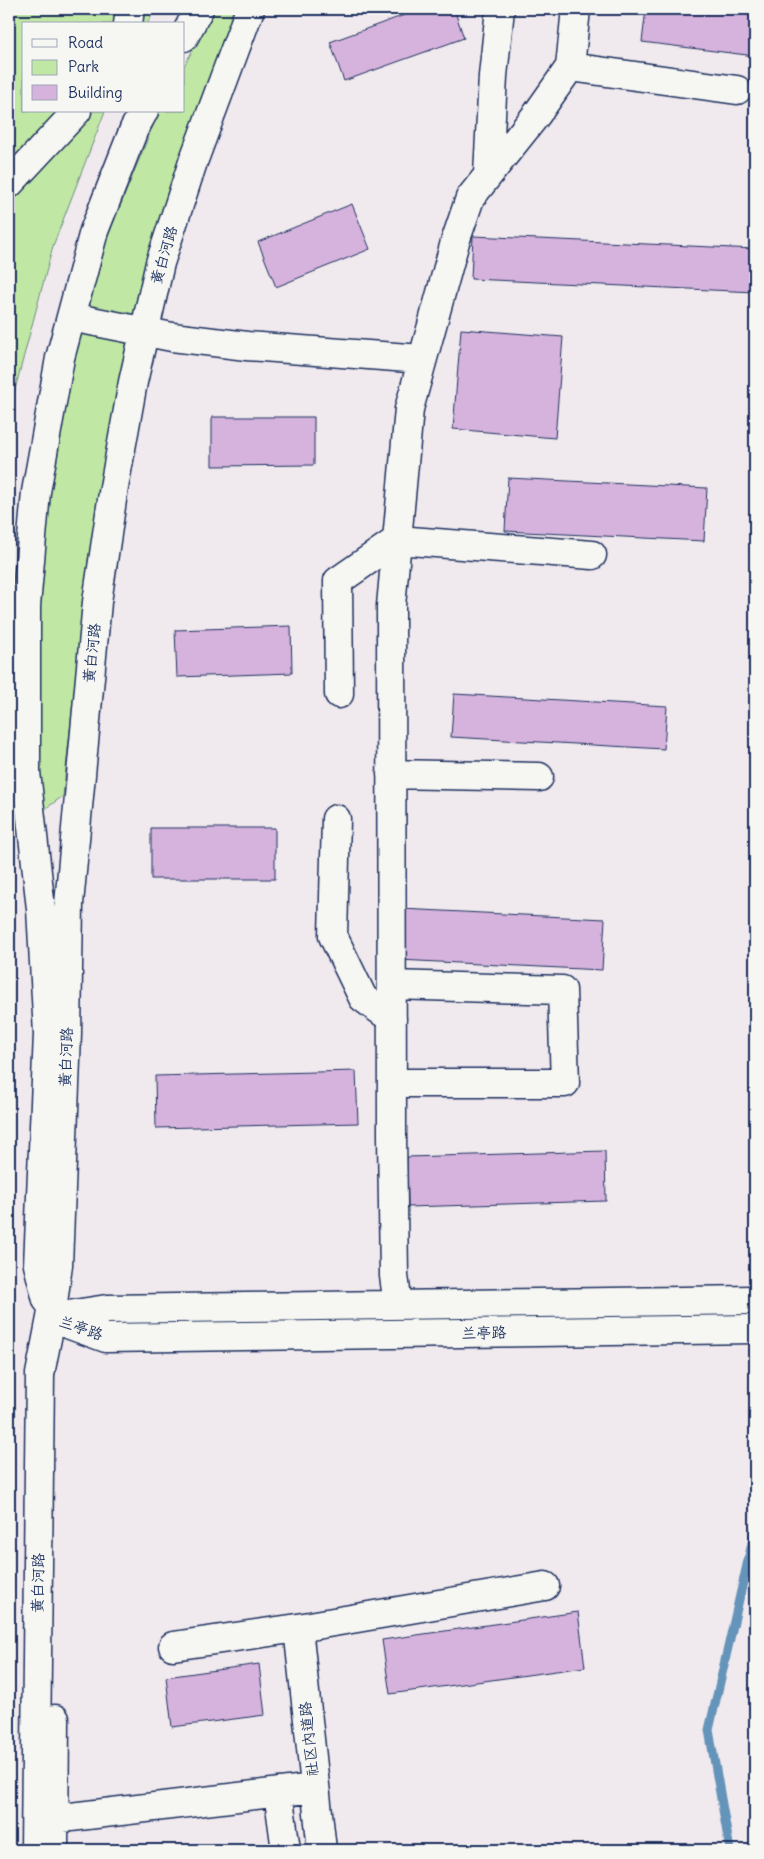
<svg xmlns="http://www.w3.org/2000/svg" width="764" height="1859" viewBox="0 0 764 1859" font-family="Delius,'LXGW WenKai TC',sans-serif">
  <style>
    .green { fill: #c0e8a4; stroke: #6e8c81 }
    .lines { fill: none; stroke-linecap: round; stroke-linejoin: round }
    .stream { stroke: #6594ba; stroke-width: 9 }
    .building { fill: #d6b3dd; stroke: #1b2f5e }
    .minor-casing { stroke: #1b2f5e; stroke-width: 31 }
    .minor { stroke: #f6f6f2; stroke-width: 28 }
    .labels { text-anchor: middle; stroke-width: 5; stroke-linejoin: round; paint-order: stroke }
    .street-label { font-size: 15px; fill: #1b2f5e; stroke: #f6f6f2 }
  </style>
  <rect width="100%" height="100%" fill="#f0e9ee"/>
  <filter id="ink" filterUnits="userSpaceOnUse"><feTurbulence type="fractalNoise" baseFrequency=".02" numOctaves="2"/><feDisplacementMap in="SourceGraphic" scale="10" xChannelSelector="R" yChannelSelector="G"/><feConvolveMatrix kernelMatrix="1 2 1 2 8 2 1 2 1" color-interpolation-filters="sRGB"/></filter>
  <g filter="url(#ink)">
    <path class="green" d="M 9,9 L 156,9 L 147,24 L 24,24 L 24,111 L 105,111 L 53,246 L 9,412 Z
      M 215,9 L 238,9 L 216,58 L 166,211 L 128,349 L 88,560 L 63,796 L 41,812 L 35,740 L 41,529 L 65,382 L 100,255 L 159,111 L 184,111 L 184,66 Z"/>
    <g class="lines">
      <path class="stream" d="M 755,1182 L 755,1189
        M 730,1850 L 709,1730 L 755,1530"/>
    </g>
    <path class="building" d="M 421,9 L 454,9 L 464,38 L 344,81 L 330,42 Z
      M 646,9 L 755,9 L 755,56 L 642,42 Z
      M 352,204 L 370,249 L 276,287 L 258,242 Z
      M 473,236 L 755,249 L 755,292 L 471,279 Z
      M 461,329 L 563,337 L 555,438 L 453,429 Z
      M 212,417 L 314,417 L 314,465 L 212,466 Z
      M 508,478 L 707,488 L 704,541 L 505,531 Z
      M 291,626 L 292,673 L 177,677 L 175,630 Z
      M 454,694 L 667,706 L 664,749 L 451,737 Z
      M 151,828 L 275,828 L 275,879 L 151,879 Z
      M 401,909 L 605,919 L 602,970 L 398,960 Z
      M 356,1071 L 358,1123 L 156,1128 L 155,1076 Z
      M 605,1151 L 606,1201 L 408,1207 L 407,1157 Z
      M 578,1612 L 585,1667 L 390,1694 L 382,1640 Z
      M 259,1664 L 265,1715 L 172,1727 L 166,1677 Z"/>
    <g class="lines">
      <g class="minor-casing">
        <path id="minor" d="M 128,24 L 130,9
          M 184,37 L 199,9
          M 570,67 L 737,90
          M 488,175 L 493,76 L 500,9
          M 9,184 L 77,111
          M 71,317 L 172,337 L 247,346 L 422,359
          M 339,694 L 338,581 L 397,540 L 592,555
          M 391,774 L 539,777
          M 336,819 L 333,936 L 363,998 L 392,1019
          M 392,985 L 562,990 L 565,1083 L 392,1083
          M 47,1300 L 38,1265 L 48,1034 L 41,909 L 26,772 L 26,606 L 36,492 L 60,358 L 94,231 L 134,129 L 144,111
          M 398,1305 L 394,1276 L 392,1135 L 391,606 L 409,409 L 455,242 L 470,198 L 537,114 L 570,67 L 576,9
          M 55,1317 L 107,1309 L 755,1300
          M 51,1318 L 106,1338 L 755,1329
          M 298,1628 L 322,1850
          M 173,1646 L 298,1628 L 545,1586
          M 278,1792 L 286,1850
          M 54,1819 L 314,1788
          M 35,1850 L 40,1374 L 51,1318 L 58,1265 L 67,1034 L 69,904 L 97,602 L 113,493 L 133,382 L 160,263 L 193,162 L 250,9
          M 54,1850 L 55,1719"/>
      </g>
      <use href="#minor" class="minor"/>
    </g>
  </g>
  <g class="labels">
    <g class="street-label">
      <text transform="translate(164 255) rotate(-74)" y="5">黄白河路</text>
      <text transform="translate(92 653) rotate(-84)" y="5">黄白河路</text>
      <text transform="translate(66 1057) rotate(-88)" y="5">黄白河路</text>
      <text transform="translate(81 1328) rotate(19)" y="5">兰亭路</text>
      <text transform="translate(484 1333) rotate(-1)" y="5">兰亭路</text>
      <text transform="translate(38 1583) rotate(-89)" y="5">黄白河路</text>
      <text transform="translate(309 1739) rotate(-96)" y="5">社区内道路</text>
    </g>
  </g>
  <rect width="764" height="1859" fill="none" stroke="#f6f6f2" stroke-width="30"/>
  <rect x="15" y="15" width="734" height="1829" fill="none" stroke="#1b2f5e" stroke-width="2" filter="url(#ink)"/>
  <rect x="22" y="22" width="162" height="90" fill="#f6f6f2" stroke="#9ea6b7"/>
  <rect x="32" y="39" width="25" height="8" fill="#f6f6f2" stroke="#9ea6b7"/>
  <text x="68" y="48" font-size="15" fill="#1b2f5e">Road</text>
  <rect x="32" y="60" width="25" height="15" fill="#c0e8a4" stroke="#9ea6b7"/>
  <text x="68" y="72" font-size="15" fill="#1b2f5e">Park</text>
  <rect x="32" y="85" width="25" height="15" fill="#d6b3dd" stroke="#9ea6b7"/>
  <text x="68" y="98" font-size="15" fill="#1b2f5e">Building</text>
</svg>
